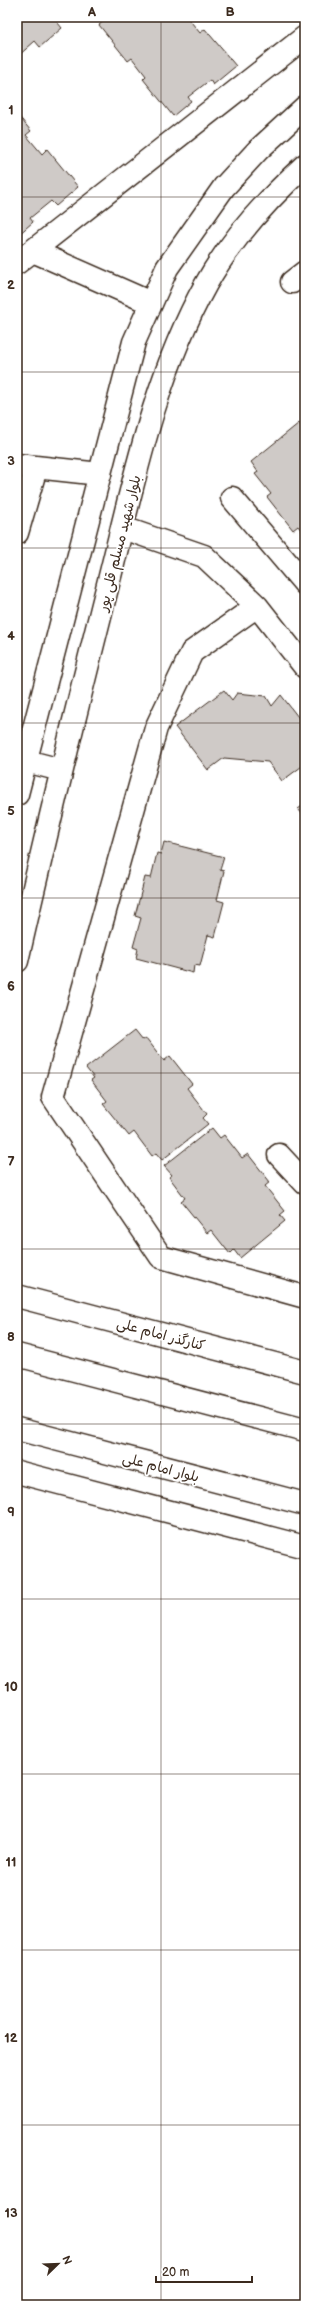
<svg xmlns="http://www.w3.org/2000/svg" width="322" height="2322" viewBox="0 0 322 2322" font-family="'Balsamiq Sans','Playpen Sans Arabic',sans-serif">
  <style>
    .building { fill: #cfcac7; stroke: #3b2a1e }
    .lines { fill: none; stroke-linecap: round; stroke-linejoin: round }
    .minor-casing { stroke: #3b2a1e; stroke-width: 25 }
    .tertiary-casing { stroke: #3b2a1e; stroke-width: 25 }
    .secondary-casing { stroke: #3b2a1e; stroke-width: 25 }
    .minor { stroke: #fff; stroke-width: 22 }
    .tertiary { stroke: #fff; stroke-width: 22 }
    .secondary { stroke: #fff; stroke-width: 22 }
    .grid { fill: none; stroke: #3b2a1e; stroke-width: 1; stroke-opacity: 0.55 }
    .labels { text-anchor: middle; stroke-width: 3.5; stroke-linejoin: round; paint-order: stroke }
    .street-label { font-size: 14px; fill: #3b2a1e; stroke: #fff }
    .neatline { fill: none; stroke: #3b2a1e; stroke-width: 1.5 }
    .grid-label { font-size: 13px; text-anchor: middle; font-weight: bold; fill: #3b2a1e }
  </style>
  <rect width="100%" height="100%" fill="#fff"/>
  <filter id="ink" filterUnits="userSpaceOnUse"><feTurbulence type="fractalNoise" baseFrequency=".025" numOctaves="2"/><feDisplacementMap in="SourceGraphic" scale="8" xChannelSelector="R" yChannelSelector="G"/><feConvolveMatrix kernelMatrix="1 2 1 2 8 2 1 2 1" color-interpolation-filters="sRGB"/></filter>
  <g filter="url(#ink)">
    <path class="building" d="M 17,17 L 53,17 L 62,28 L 40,47 L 35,41 L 17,57 Z
      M 108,17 L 187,17 L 200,33 L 205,29 L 236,66 L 213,85 L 210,80 L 188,97 L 191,101 L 173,116 L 143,79 L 146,76 L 132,58 L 128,61 L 99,25 Z
      M 17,114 L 31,131 L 26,135 L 42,154 L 47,149 L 78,187 L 56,206 L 51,201 L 30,218 L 33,222 L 17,236 Z
      M 299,423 L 305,431 L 305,535 L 298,526 L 293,530 L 267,497 L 271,494 L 255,474 L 258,472 L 251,462 Z
      M 224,690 L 232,700 L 237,693 L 266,696 L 272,706 L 281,695 L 305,726 L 305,764 L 282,781 L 268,762 L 224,758 L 208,770 L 175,727 Z
      M 305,804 L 305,817 L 298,809 Z
      M 164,842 L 224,857 L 220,870 L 224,871 L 217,900 L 224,902 L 215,937 L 208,935 L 200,966 L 194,965 L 193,973 L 136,958 L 138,949 L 133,947 L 141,918 L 135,916 L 145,877 L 151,878 L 157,853 L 161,854 Z
      M 135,1030 L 143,1040 L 146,1038 L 164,1061 L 170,1056 L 192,1084 L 187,1088 L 207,1114 L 203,1118 L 208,1124 L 162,1160 L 156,1153 L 152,1156 L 134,1132 L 129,1136 L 103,1104 L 107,1101 L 91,1080 L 94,1078 L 86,1068 Z
      M 212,1128 L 220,1138 L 224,1135 L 242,1158 L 248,1154 L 270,1182 L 265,1186 L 285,1211 L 280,1215 L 285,1221 L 240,1258 L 234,1250 L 230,1254 L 211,1230 L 207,1233 L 181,1201 L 185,1198 L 169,1177 L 172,1175 L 164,1166 Z"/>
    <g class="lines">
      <g class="minor-casing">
        <path id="minor" d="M 33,251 L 151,303
          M 17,263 L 305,37
          M 292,282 L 305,272
          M 17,465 L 100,474
          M 232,498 L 305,584
          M 123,528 L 204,556 L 257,606 L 305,667
          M 17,533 L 36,468
          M 257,606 L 192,652 L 156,728 L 53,1097 L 161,1257 L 305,1297
          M 279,1155 L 305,1183"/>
      </g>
      <g class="tertiary-casing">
        <path id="tertiary" d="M 26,761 L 61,770
          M 17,794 L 134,342 L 167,268 L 224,187 L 258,150 L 305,107
          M 17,961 C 44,842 73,723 103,604 C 131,496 151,383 206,284 C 230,241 269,198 305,165"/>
      </g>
      <g class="secondary-casing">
        <path id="secondary" d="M 17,1296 L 305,1372
          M 17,1355 L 305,1430
          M 17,1429 L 305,1504
          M 17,1472 L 305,1547"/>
      </g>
      <use href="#minor" class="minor"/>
      <use href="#tertiary" class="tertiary"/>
      <use href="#secondary" class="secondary"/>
    </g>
  </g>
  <path class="grid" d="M 161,17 L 161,2305M 17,197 L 305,197M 17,372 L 305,372M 17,548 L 305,548M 17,723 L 305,723M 17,898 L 305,898M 17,1073 L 305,1073M 17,1249 L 305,1249M 17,1424 L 305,1424M 17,1599 L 305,1599M 17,1774 L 305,1774M 17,1950 L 305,1950M 17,2125 L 305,2125"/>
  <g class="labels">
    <g class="street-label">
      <text transform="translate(119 543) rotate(-76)" y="5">بلوار شهید مسلم قلی پور</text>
      <text transform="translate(161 1334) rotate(15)" y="5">کنارگذر امام علی</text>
      <text transform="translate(161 1467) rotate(15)" y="5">بلوار امام علی</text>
    </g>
  </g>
  <rect width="322" height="2322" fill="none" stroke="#fff" stroke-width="44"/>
  <g transform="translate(58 2264) rotate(67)" stroke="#ffffff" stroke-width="3" paint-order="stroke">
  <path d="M0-3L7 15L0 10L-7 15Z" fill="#3b2a1e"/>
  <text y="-6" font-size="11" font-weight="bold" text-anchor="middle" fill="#3b2a1e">N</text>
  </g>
  <path d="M156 2276v6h96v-6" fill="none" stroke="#3b2a1e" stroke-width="2"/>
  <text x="162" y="2276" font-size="12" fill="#3b2a1e" stroke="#ffffff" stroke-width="3" paint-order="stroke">20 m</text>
  <rect x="22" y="22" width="278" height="2278" class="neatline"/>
  <g class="grid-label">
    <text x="92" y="16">A</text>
    <text x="230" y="16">B</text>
    <text x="11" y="114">1</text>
    <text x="11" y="289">2</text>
    <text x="11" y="465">3</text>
    <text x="11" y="640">4</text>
    <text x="11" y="815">5</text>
    <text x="11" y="990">6</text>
    <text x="11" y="1166">7</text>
    <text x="11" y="1341">8</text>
    <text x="11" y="1516">9</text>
    <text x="11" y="1691">10</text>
    <text x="11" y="1866">11</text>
    <text x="11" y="2042">12</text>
    <text x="11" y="2217">13</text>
  </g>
</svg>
